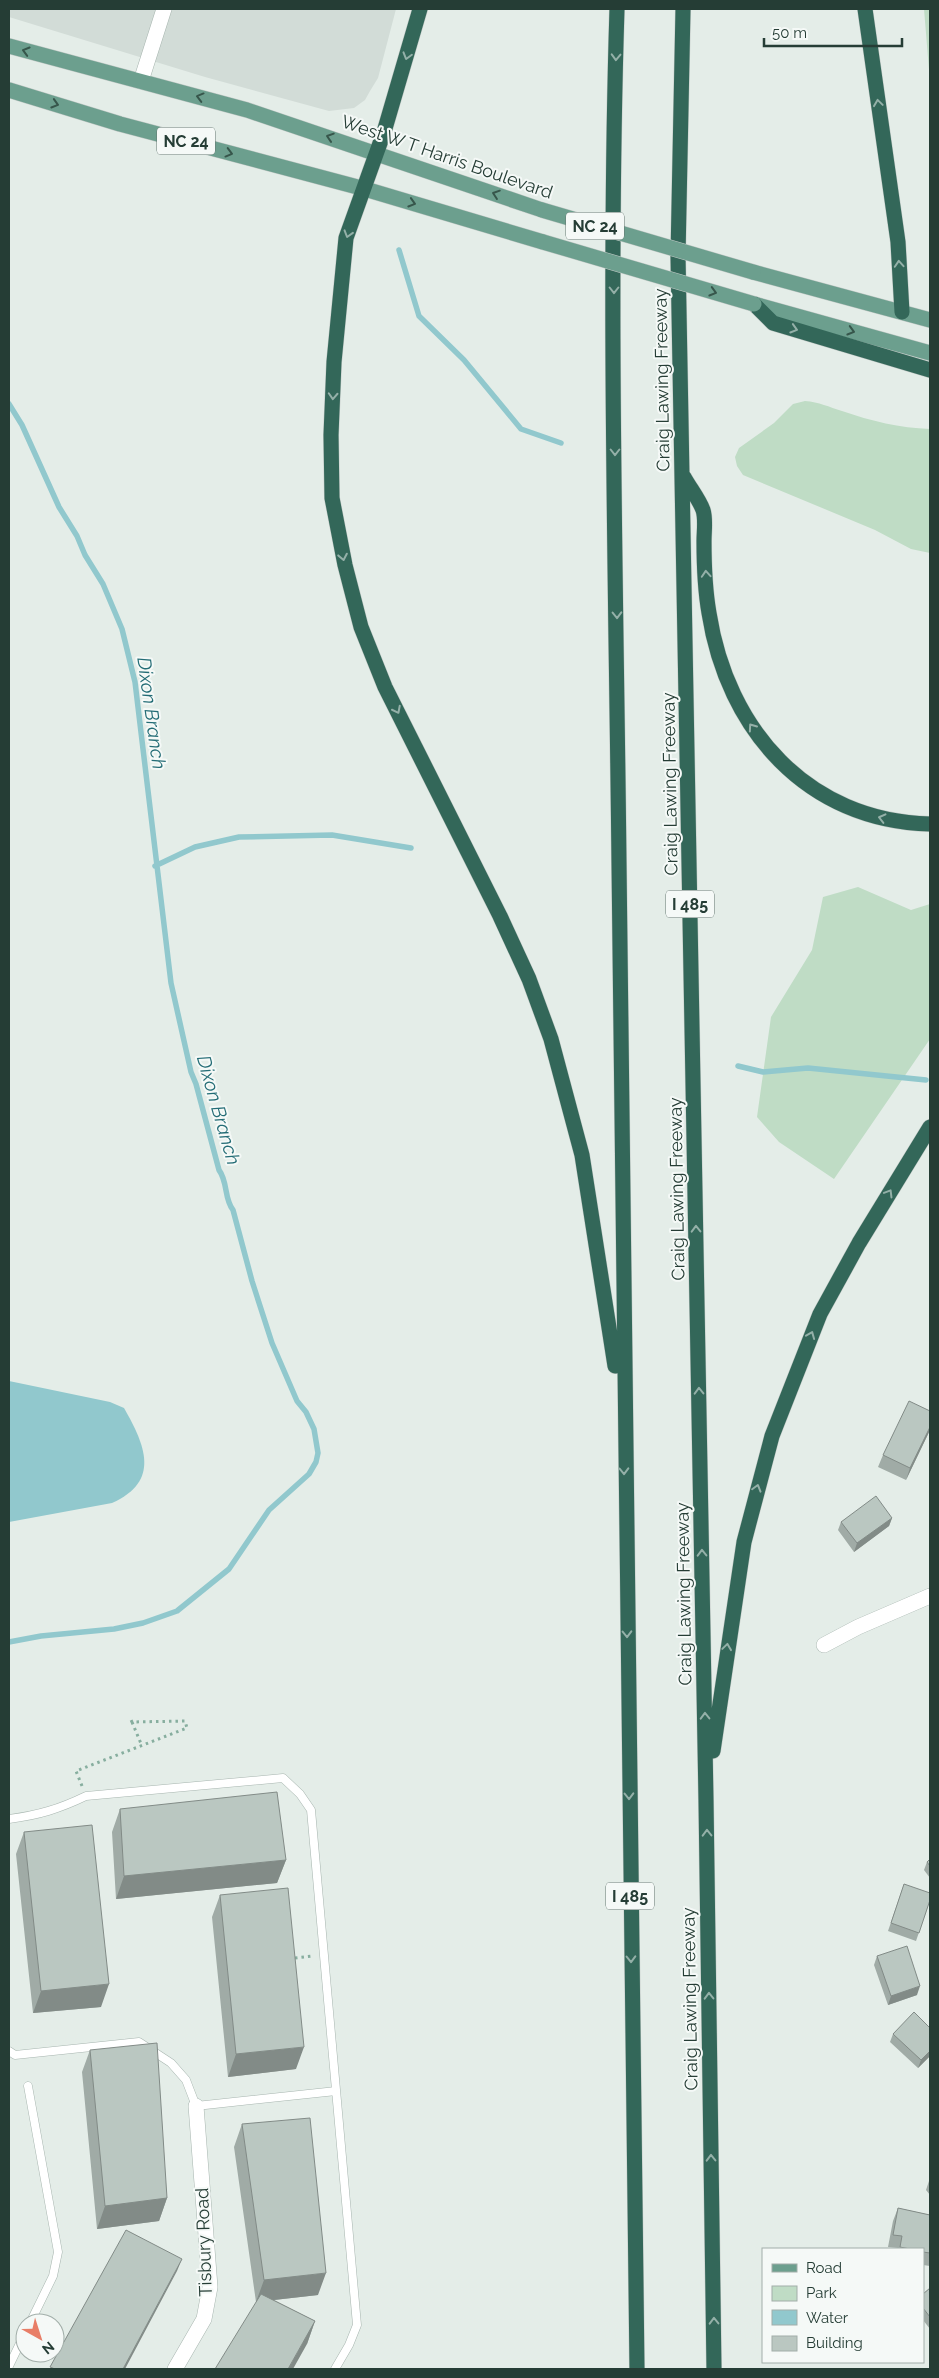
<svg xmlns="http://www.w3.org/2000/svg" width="939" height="2378" viewBox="0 0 939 2378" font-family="Raleway,sans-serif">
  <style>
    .built { fill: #d2dcd7 }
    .green { fill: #bfdcc5 }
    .water { fill: #91c8cd }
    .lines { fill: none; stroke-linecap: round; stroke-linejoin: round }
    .stream { stroke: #91c8cd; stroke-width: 5.5 }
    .lane-casing { stroke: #a7b5af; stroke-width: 9 }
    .street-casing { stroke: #a7b5af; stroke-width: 16 }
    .primary-casing { stroke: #c2c9c6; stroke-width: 16 }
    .highway-casing { stroke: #c2c9c6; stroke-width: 16 }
    .path { stroke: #87ae9f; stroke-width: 3; stroke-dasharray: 2.5 4; stroke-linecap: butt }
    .lane { stroke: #fff; stroke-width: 8 }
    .street { stroke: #fff; stroke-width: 15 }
    .primary { stroke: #6c9f8e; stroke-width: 15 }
    .highway { stroke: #336759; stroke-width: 15 }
    .primary-bridge-casing { stroke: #c2c9c6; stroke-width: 16; stroke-linecap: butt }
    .primary-bridge { stroke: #6c9f8e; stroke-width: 15 }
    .wall { fill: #a0aba6 }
    .shaded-wall { fill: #828b87 }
    .building { fill: #bac7c1; stroke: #828b87 }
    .oneway { stroke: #37564b }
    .oneway2 { stroke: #94b0a8 }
    .labels { text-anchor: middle; stroke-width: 4; stroke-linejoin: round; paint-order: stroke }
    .shield { fill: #f5f9f7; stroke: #63756f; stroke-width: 1 }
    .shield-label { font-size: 16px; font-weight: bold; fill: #253d35 }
    .street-label { font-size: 18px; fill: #253d35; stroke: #f5f9f7 }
    .water-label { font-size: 19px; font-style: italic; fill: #236c75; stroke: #f5f9f7 }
  </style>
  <rect width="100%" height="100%" fill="#e4ede8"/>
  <path class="built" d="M 9,9 L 396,9 L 378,78 L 370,91 L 365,100 L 354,108 L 329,111 L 205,77 L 9,17 Z"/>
  <path class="green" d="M 924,9 L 930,9 L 930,82 Z
    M 805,401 C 819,402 829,407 842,411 C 871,421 900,428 930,429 L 930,553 L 911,549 L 875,530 L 743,475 L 737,466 L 735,457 L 739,448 L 774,423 L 793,404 Z
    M 858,887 L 911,910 L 930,904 L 930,1039 L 834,1179 L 779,1142 L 757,1117 L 771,1017 L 812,950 L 823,897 Z"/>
  <path class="water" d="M 9,1381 L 110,1402 L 124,1408 C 145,1445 161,1481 112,1503 L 9,1522 Z"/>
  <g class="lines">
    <path class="stream" d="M 399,250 L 419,316 L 464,360 L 521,429 L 561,443
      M 9,404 L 22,425 L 59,507 L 77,536 L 85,555 L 103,584 L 122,629 L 135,682 L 171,983 L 191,1072 L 196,1084 L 219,1170 C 228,1182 224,1199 233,1210 L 252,1281 L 272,1343 L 297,1401 L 306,1412 L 314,1429 L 318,1453 L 316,1462 L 309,1474 L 269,1510 L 229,1569 L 177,1611 L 143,1623 L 114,1629 L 41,1636 L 9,1642
      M 155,866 L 195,847 L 239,837 L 332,835 L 411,848
      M 738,1066 L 763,1072 L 808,1068 L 926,1080"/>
    <g class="lane-casing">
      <path id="lane" d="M 9,1819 C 39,1815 59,1809 86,1796 L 283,1778 L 300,1794 L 311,1810 L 357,2325 L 349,2345 L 335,2369
        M 9,2051 L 15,2055 L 139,2042 L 171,2063 L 186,2080 L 196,2106 L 336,2091
        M 28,2086 L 58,2252 L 53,2276 L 30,2323
        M 9,2366 L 25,2333"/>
    </g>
    <g class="street-casing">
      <path id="street" d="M 141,81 L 164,9
        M 824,1645 L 858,1627 L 930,1596
        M 175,2369 L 204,2319 L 210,2287 L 196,2106"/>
    </g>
    <g class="primary-casing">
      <path id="primary" d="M 9,46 L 247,110 L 542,210
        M 9,90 L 120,124 L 365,189 L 543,242
        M 753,272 L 930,320
        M 754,304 L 930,353"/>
    </g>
    <g class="highway-casing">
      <path id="highway" d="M 420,9 L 384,132 L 346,238 L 334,362 L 331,435 L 332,498 L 345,565 L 361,627 L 385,687 L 500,916 L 529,979 L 551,1039 L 582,1155 L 615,1366
        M 617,9 C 608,293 616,578 619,863 C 623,1365 630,1867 637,2369
        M 683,9 L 678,256 L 706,1800 L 714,2369
        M 865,9 L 898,242 L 902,312
        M 754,304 L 773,323 L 930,370
        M 684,477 C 690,488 699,499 703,510 C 706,519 704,531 704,541 C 704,564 705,590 709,613 C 727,729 807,821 930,824
        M 713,1751 L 744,1542 L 772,1436 L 820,1314 L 859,1243 L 930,1127"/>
    </g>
    <path class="path" d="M 132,1722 L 142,1746
      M 82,1786 L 76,1771 L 187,1728 L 185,1721 L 132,1722 L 130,1718
      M 295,1958 L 312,1956"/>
    <use href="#lane" class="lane"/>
    <use href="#street" class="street"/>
    <use href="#primary" class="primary"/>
    <use href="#highway" class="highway"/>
    <g class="primary-bridge-casing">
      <path id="primary-bridge" d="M 542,210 L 753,272
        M 543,242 L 754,304"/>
    </g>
    <use href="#primary-bridge" class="primary-bridge"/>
  </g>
  <path class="wall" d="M 930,1411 L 930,1430 L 906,1480 L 878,1467 L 883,1455 Z
    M 892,1518 L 889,1526 L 854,1552 L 838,1530 L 841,1522 Z
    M 120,1809 L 286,1860 L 277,1883 L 116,1899 L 112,1832 Z
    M 24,1832 L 101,2007 L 33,2013 L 16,1854 Z
    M 930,1859 L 930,1878 L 924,1870 L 927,1862 Z
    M 904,1884 L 930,1900 L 916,1941 L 888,1931 Z
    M 220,1895 L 296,2069 L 228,2077 L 212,1917 Z
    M 877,1956 L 917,1995 L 888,2005 L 874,1965 Z
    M 930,2028 L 930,2056 L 918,2068 L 890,2042 L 893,2034 Z
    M 90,2050 L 167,2198 L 159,2221 L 97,2229 L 82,2072 Z
    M 242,2124 L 318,2295 L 274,2300 L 315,2321 L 307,2344 L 256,2302 L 234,2147 Z
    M 930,2180 L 930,2195 L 926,2190 L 929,2181 Z
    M 898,2208 L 930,2215 L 930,2266 L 923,2265 L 923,2249 L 898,2249 L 898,2248 L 888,2247 L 893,2221 Z
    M 930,2288 L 930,2329 L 923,2320 L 923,2294 Z"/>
  <path class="shaded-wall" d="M 930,1427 L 930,1430 L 906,1480 L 910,1468 Z
    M 892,1518 L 889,1526 L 854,1552 L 857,1543 Z
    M 286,1860 L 277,1883 L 116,1899 L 124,1876 Z
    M 109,1984 L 101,2007 L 33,2013 L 41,1991 Z
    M 920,1986 L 917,1995 L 888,2005 L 891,1996 Z
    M 304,2047 L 296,2069 L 228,2077 L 236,2054 Z
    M 930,2051 L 930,2056 L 918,2068 L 921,2060 Z
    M 167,2198 L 159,2221 L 97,2229 L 105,2206 Z
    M 182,2259 L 177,2271 L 125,2369 L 123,2369 Z
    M 326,2273 L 318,2295 L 256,2302 L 264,2280 Z
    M 315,2321 L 307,2344 L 293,2369 L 288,2369 Z"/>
  <path class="building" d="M 909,1401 L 930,1411 L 930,1427 L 910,1468 L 883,1455 Z
    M 876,1496 L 892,1518 L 857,1543 L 841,1522 Z
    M 277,1792 L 286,1860 L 124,1876 L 120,1809 Z
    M 92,1825 L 109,1984 L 41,1991 L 24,1832 Z
    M 930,1859 L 930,1866 L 927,1862 Z
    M 904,1884 L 930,1893 L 930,1900 L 919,1933 L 891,1923 Z
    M 288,1888 L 304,2047 L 236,2054 L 220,1895 Z
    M 907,1946 L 920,1986 L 891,1996 L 877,1956 Z
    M 914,2012 L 930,2028 L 930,2051 L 921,2060 L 893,2034 Z
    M 157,2043 L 167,2198 L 105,2206 L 90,2050 Z
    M 310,2118 L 326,2273 L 264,2280 L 242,2124 Z
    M 898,2208 L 930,2215 L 930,2253 L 923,2252 L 923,2249 L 910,2249 L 900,2247 L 902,2236 L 893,2235 Z
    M 126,2230 L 182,2259 L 123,2369 L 55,2369 L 50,2367 Z
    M 930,2288 L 930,2317 L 923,2308 L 923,2294 Z
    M 261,2294 L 315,2321 L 288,2369 L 215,2369 Z"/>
  <defs><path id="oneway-chevron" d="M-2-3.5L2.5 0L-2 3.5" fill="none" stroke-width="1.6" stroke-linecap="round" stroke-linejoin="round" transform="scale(1.25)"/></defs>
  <g class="oneway">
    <use href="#oneway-chevron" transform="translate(26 51) rotate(-164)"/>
    <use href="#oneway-chevron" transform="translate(200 97) rotate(-165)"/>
    <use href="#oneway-chevron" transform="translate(55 104) rotate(17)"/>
    <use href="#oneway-chevron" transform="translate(330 137) rotate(-162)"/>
    <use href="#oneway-chevron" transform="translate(229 153) rotate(15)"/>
    <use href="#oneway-chevron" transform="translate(496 194) rotate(-161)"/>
    <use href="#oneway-chevron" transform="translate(412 203) rotate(17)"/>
    <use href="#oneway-chevron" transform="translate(713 292) rotate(16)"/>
    <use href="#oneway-chevron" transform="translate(851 331) rotate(16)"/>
  </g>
  <g class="oneway2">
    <use href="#oneway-chevron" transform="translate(407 56) rotate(106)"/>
    <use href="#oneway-chevron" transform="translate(616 57) rotate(92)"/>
    <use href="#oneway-chevron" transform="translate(878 103) rotate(-98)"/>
    <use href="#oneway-chevron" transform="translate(348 234) rotate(107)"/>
    <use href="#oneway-chevron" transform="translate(899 264) rotate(-94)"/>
    <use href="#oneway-chevron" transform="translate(614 290) rotate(90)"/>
    <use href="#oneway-chevron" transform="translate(794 329) rotate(17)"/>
    <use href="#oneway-chevron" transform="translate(333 396) rotate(93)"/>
    <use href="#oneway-chevron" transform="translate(615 452) rotate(90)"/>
    <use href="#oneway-chevron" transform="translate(343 557) rotate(79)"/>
    <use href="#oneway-chevron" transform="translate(706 574) rotate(-94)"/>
    <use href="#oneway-chevron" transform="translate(617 615) rotate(89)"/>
    <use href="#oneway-chevron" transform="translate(397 710) rotate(63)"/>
    <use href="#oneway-chevron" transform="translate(752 727) rotate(-125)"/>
    <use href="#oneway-chevron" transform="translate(882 818) rotate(-166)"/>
    <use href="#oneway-chevron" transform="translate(889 1193) rotate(-59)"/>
    <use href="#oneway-chevron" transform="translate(696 1229) rotate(-91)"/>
    <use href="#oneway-chevron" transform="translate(811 1335) rotate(-68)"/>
    <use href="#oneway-chevron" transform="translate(699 1391) rotate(-91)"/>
    <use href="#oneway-chevron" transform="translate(624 1471) rotate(89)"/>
    <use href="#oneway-chevron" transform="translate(757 1488) rotate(-74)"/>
    <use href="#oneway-chevron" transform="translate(702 1553) rotate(-91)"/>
    <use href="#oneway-chevron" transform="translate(627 1634) rotate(89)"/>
    <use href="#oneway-chevron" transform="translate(727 1647) rotate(-82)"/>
    <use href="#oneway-chevron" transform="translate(705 1716) rotate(-91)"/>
    <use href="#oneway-chevron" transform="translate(629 1796) rotate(89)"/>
    <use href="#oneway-chevron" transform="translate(707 1833) rotate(-91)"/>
    <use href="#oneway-chevron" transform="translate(631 1959) rotate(89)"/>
    <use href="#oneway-chevron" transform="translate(709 1996) rotate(-91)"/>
    <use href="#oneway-chevron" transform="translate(711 2158) rotate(-91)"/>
    <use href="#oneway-chevron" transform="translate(714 2321) rotate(-91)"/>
  </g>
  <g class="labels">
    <g class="shield">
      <rect x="157" y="127.5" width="58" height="27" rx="4"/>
      <rect x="566" y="212.5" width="58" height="27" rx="4"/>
      <rect x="666" y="890.5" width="48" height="27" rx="4"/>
      <rect x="606" y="1882.5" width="48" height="27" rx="4"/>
    </g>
    <g class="shield-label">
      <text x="186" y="147">NC 24</text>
      <text x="595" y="232">NC 24</text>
      <text x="690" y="910">I 485</text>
      <text x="630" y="1902">I 485</text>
    </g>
    <g class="street-label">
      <text transform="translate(447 157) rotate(19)" y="6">West W T Harris Boulevard</text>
      <text transform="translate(662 380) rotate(-91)" y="6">Craig Lawing Freeway</text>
      <text transform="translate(670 784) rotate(-91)" y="6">Craig Lawing Freeway</text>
      <text transform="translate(677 1189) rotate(-91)" y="6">Craig Lawing Freeway</text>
      <text transform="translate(684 1594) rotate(-91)" y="6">Craig Lawing Freeway</text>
      <text transform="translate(690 1999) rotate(-91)" y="6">Craig Lawing Freeway</text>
      <text transform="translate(204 2242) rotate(-92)" y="6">Tisbury Road</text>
    </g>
    <g class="water-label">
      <text transform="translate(152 713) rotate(82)" y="7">Dixon Branch</text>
      <text transform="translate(219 1110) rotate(74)" y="7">Dixon Branch</text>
    </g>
  </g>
  <rect width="939" height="2378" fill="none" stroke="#253d35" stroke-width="20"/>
  <rect x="762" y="2248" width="162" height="115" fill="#f5f9f7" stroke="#a2aea9"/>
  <rect x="772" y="2264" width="25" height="8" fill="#6c9f8e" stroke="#a2aea9"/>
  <text x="806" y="2273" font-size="15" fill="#253d35">Road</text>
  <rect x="772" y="2286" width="25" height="15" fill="#bfdcc5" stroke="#a2aea9"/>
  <text x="806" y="2298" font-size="15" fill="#253d35">Park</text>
  <rect x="772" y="2310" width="25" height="15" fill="#91c8cd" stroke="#a2aea9"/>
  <text x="806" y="2323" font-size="15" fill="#253d35">Water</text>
  <rect x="772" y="2336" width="25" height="15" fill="#bac7c1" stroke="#a2aea9"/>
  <text x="806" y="2348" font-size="15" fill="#253d35">Building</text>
  <g transform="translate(40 2338) rotate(141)"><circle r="24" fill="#f5f9f7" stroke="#a2aea9"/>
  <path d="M0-4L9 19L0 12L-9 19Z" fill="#e87e67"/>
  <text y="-8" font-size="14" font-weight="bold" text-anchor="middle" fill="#253d35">N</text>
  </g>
  <path d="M764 38v8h138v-8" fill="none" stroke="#253d35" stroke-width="2.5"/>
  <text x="772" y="38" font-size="15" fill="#253d35" stroke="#f5f9f7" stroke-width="4" paint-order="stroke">50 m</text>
</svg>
